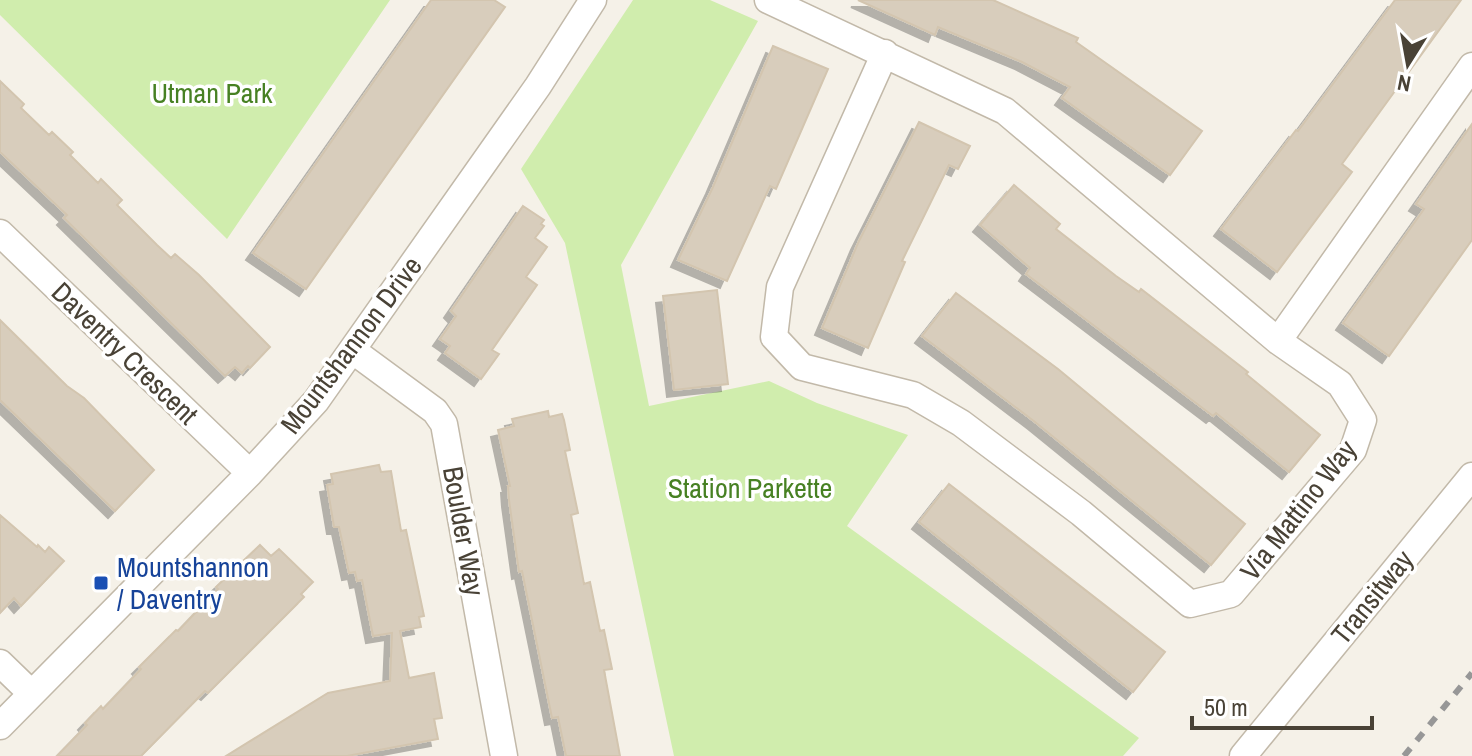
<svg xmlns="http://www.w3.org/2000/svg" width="1472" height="756" viewBox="0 0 1472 756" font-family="'Archivo Narrow',sans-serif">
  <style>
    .green { fill: #d0edad }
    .building { fill: #d8cdbc; stroke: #d3c5af; stroke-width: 2; filter: url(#shadow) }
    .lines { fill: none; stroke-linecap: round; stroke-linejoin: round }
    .minor-casing { stroke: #c2b9a9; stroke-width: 29 }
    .minor { stroke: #fff; stroke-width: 26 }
    .rail { stroke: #979797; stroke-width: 6; stroke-dasharray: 10 10; stroke-linecap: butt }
    .transit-dot { fill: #1a4fb4; stroke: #fff; stroke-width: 3 }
    .labels { text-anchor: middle; stroke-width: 7; stroke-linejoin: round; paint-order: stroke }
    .park-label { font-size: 28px; fill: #478123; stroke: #fff }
    .street-label { font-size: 28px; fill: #494236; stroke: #fff }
    .transit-label { font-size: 28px; fill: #164399; stroke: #fff; text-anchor: start }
  </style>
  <defs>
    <filter id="shadow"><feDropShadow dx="-7" dy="7" stdDeviation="0" flood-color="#0004"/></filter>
  </defs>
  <rect width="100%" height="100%" fill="#f5f1e8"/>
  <path class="green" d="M 0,0 L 390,0 L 227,239 L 0,15 Z
    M 633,0 L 710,0 L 758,21 L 621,265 L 649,406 L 769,381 L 817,403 L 908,435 L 847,526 L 1139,738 L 1123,756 L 674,756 L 565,243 L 521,169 Z"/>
  <path class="building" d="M 431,0 L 494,0 L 505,7 L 306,289 L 253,253 Z
    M 858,0 L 993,0 L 1078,38 L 1076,42 L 1202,131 L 1170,175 L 1062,98 L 1070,87 L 1022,62 L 938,27 L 935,35 Z
    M 1395,0 L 1461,0 L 1342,164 L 1352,172 L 1277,272 L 1221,229 L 1296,130 L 1298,131 Z
    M 773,46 L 828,69 L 776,189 L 770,186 L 727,281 L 678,260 L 713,187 Z
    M 0,81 L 24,104 L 21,108 L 49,135 L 52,132 L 73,152 L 70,155 L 98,183 L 101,179 L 122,200 L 117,205 L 157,245 L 171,258 L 175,254 L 199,275 L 270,347 L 250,368 L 248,366 L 242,373 L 235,367 L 225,376 L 64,218 L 67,215 L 0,152 Z
    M 919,122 L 970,146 L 958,169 L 949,165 L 902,261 L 905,262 L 868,348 L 822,328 L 858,243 Z
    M 1472,124 L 1472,240 L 1389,356 L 1343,323 L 1424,209 L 1416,204 Z
    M 1014,185 L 1060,224 L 1056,229 L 1116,276 L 1139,292 L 1141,289 L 1248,372 L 1246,374 L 1320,435 L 1289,472 L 1216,413 L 1213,416 L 1026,274 L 1030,268 L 980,225 Z
    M 523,206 L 544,220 L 541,224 L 544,226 L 535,238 L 547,247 L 526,277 L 537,285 L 492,350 L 499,354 L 481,379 L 445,353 L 450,346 L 440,339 L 456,316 L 451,311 Z
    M 717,290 L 728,384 L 674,390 L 663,296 Z
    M 956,293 L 1058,369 L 1245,524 L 1211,565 L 1035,422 L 922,336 Z
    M 0,320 L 67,386 L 84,398 L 154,470 L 115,511 L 0,400 Z
    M 548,411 L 549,417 L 562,414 L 564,420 L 570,450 L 565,451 L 578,513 L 571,515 L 584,584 L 590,582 L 600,631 L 604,630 L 612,669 L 604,670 L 620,756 L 566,756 L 558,717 L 552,718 L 522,571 L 519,572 L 509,500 L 508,486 L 510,486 L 498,430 L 514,426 L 512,419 Z
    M 379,465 L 381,472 L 391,471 L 401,531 L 406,530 L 424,616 L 419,617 L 421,627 L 400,631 L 409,678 L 434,673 L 442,718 L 434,719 L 438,739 L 347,756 L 226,756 L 328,693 L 390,681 L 392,633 L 373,636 L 362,580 L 357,581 L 355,572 L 349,573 L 339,527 L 334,527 L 327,485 L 333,484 L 331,474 Z
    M 949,484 L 1165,652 L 1133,692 L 919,522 Z
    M 0,515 L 37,547 L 38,545 L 45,552 L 49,547 L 64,561 L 21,606 L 14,598 L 0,613 Z
    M 260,545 L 271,556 L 279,549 L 313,582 L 301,594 L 304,597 L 208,693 L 205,691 L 141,756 L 57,756 L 87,725 L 85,723 L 101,706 L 103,709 L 141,669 L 139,667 L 176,630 L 178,631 L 218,589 L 216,587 Z"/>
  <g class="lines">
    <g class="minor-casing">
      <path id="minor" d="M 768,0 L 1005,111 L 1278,341 L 1340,384 L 1363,420 L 1353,450 L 1231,594 L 1190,604 L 1081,513 L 961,423 L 913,395 L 802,367 L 774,337 L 780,287 L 885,53
        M 0,233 L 250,473
        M 1278,341 L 1472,66
        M 352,350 L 435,411 L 444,424 L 504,756
        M 0,663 L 31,693
        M 0,726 L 250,473 L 316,401 L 538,86 L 593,0
        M 1243,756 L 1472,476"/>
    </g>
    <use href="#minor" class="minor"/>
    <path class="rail" d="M 1404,756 L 1472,673"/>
  </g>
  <rect class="transit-dot" x="93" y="575" width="16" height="16" rx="4"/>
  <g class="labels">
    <g class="park-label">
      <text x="212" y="103">Utman Park</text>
      <text x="750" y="498">Station Parkette</text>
    </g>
    <g class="street-label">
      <text transform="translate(351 345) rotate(-53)" y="10">Mountshannon Drive</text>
      <text transform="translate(125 353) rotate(44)" y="10">Daventry Crescent</text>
      <text transform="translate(1298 510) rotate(-52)" y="10">Via Mattino Way</text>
      <text transform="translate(464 531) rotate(80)" y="10">Boulder Way</text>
      <text transform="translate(1372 597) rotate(-51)" y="10">Transitway</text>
    </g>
    <g class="transit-label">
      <text x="117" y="577">Mountshannon<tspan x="117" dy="32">/ Daventry</tspan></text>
    </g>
  </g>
  <g transform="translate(1408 64) rotate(191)" stroke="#ffffff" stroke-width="6" paint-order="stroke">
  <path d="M0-6L14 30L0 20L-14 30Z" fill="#494236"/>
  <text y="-12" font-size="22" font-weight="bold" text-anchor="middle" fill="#494236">N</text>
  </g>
  <path d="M1192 716v12h180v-12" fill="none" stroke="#494236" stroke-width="4"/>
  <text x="1204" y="716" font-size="24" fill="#494236" stroke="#ffffff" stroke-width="6" paint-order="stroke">50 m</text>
</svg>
